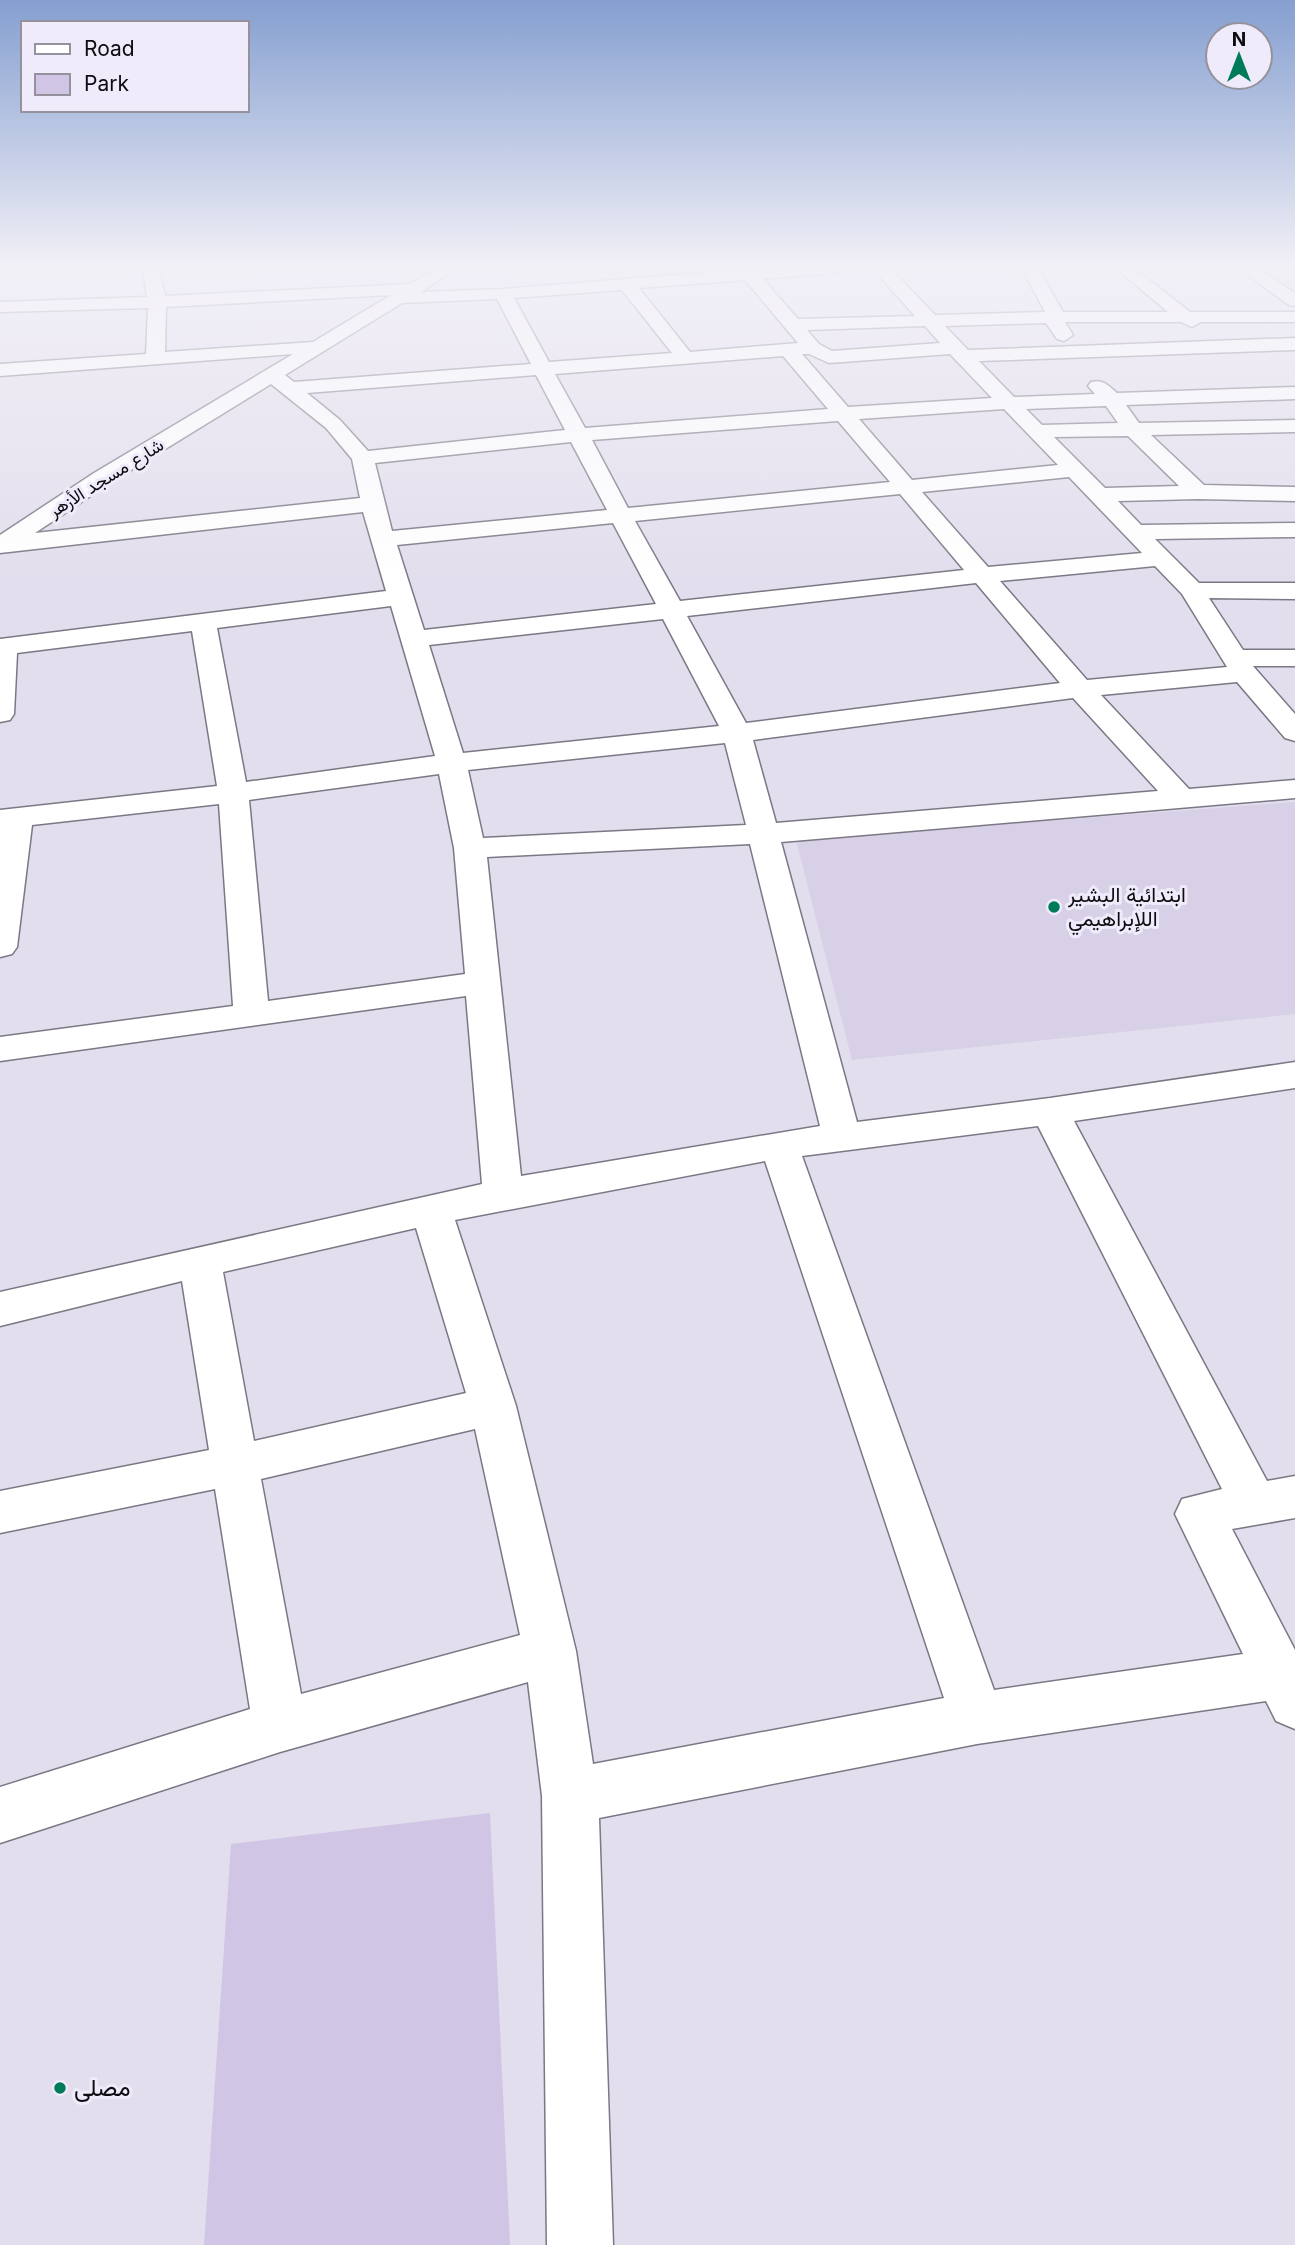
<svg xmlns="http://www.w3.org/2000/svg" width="1295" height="2245" viewBox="0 0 1295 2245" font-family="Inter,Vazirmatn,sans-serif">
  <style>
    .built { fill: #d8d0e6 }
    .green { fill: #d1c5e6 }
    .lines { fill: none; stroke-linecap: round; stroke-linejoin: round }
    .minor-casing { stroke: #7b7784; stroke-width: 3 }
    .minor { fill: #fff; fill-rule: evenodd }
    .poi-dot { fill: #007b59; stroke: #f0ebfa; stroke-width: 2.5 }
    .labels { text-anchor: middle; stroke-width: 6; stroke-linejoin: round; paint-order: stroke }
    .far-street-label { font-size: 18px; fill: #0e0c11; stroke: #f0ebfa }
    .poi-label { font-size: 21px; fill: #0e0c11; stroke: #f0ebfa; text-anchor: start }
    .near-poi-label { font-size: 24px; fill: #0e0c11; stroke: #f0ebfa; text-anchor: start }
  </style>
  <rect width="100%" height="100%" fill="#e3deed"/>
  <path class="built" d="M 1295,802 L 1295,1014 L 852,1060 L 796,840 Z"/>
  <path class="green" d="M 490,1813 L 510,2245 L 204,2245 L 231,1844 Z"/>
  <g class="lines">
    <g class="minor-casing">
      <path id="minor" d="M 142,265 L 158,265 L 165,296 L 410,284 L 441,265 L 461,265 L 421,292 L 503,289 L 738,270 L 734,265 L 751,265 L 754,269 L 806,265 L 887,265 L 935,315 L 1045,312 L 1020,265 L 1036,265 L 1063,312 L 1168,312 L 1112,265 L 1130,265 L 1190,312 L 1295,312 L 1295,322 L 1201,322 L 1192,327 L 1181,322 L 1065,322 L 1073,335 L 1064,341 L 1057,339 L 1046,323 L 945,326 L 968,350 L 1295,338 L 1295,350 L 979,361 L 1014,397 L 1095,394 L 1088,386 L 1091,382 C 1103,379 1108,385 1117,393 L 1295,387 L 1295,399 L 1126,405 L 1139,423 L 1295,420 L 1295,432 L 1151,435 L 1204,485 L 1295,487 L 1295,501 L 1198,499 L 1118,501 L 1141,525 L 1295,523 L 1295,537 L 1155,539 L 1199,583 L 1295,583 L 1295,599 L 1209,598 L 1243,650 L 1295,650 L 1295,666 L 1253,666 L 1295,714 L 1295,741 L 1285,738 L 1237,682 L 1101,695 L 1189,789 L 1295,780 L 1295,798 L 781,842 L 857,1122 L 1050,1098 L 1295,1062 L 1295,1088 L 1074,1121 L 1267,1481 L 1295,1476 L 1295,1518 L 1232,1529 L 1295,1650 L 1295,1729 L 1276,1721 L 1266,1701 L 977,1744 L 599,1818 L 613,2245 L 547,2245 L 542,1796 L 528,1682 L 280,1752 L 0,1843 L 0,1787 L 250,1709 L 215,1489 L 0,1533 L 0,1491 L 209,1450 L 182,1281 L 0,1326 L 0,1292 L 482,1184 L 466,996 L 0,1061 L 0,1037 L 233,1006 L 219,804 L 32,825 L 17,947 L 12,954 L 0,957 L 0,810 L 217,786 L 192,631 L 17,653 L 14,714 L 10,720 L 0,722 L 0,639 L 386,591 L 363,512 L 0,553 L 0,535 L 94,473 L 293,354 L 0,376 L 0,364 L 146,354 L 148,308 L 0,312 L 0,302 L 147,297 ZM 873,269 L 915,316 L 798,319 L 763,279 ZM 745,280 L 798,343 L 690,352 L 639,288 ZM 622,290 L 672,353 L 549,362 L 514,298 ZM 391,295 L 313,342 L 165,352 L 166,307 ZM 497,299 L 531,364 L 294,382 L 285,375 L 402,303 ZM 925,326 L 940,343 L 832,351 L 819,344 L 807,330 ZM 802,354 L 809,354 L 829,363 L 950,354 L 992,398 L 848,407 ZM 783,356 L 828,409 L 585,428 L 555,374 ZM 536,375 L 565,430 L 368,451 L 340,420 L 307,393 ZM 271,384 L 326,428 L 352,459 L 360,498 L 35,533 L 110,483 ZM 1106,406 L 1118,423 L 1042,425 L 1026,409 ZM 1004,409 L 1058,465 L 912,480 L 859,419 ZM 838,421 L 890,482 L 628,508 L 592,440 ZM 1128,436 L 1179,486 L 1105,488 L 1054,437 ZM 571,442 L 607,510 L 392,531 L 375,463 ZM 1069,477 L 1142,553 L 988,567 L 922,492 ZM 900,494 L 964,570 L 680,601 L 635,521 ZM 613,523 L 656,604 L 424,630 L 397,545 ZM 1155,566 L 1182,594 L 1227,667 L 1087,680 L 1000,581 ZM 976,583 L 1060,683 L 746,723 L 687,616 ZM 391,606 L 435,756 L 246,782 L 217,628 ZM 663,619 L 719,726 L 463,753 L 429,645 ZM 1073,698 L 1158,791 L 776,823 L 753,740 ZM 725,743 L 746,825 L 483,838 L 468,770 ZM 439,774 L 454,848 L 465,974 L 268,1001 L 249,800 ZM 750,844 L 820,1126 L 521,1176 L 487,857 ZM 1038,1126 L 1222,1489 L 1182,1499 L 1175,1514 L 1243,1654 L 994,1690 L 802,1156 ZM 765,1161 L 944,1698 L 593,1764 L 576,1651 L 516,1406 L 455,1220 ZM 416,1228 L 466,1393 L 254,1441 L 223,1272 ZM 475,1429 L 520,1635 L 301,1694 L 261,1479 Z
        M 1234,265 L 1253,265 L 1295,293 L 1295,306 L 1289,305 Z"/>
    </g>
    <use href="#minor" class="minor"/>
  </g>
  <linearGradient id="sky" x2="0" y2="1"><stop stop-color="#859fd0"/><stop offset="0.46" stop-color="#f2f0f7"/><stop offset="1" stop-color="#f2f0f7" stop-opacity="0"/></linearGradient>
  <rect width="1295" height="579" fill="url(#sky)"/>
  <g class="poi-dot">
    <circle cx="1054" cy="907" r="7"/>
    <circle cx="60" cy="2088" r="7"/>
  </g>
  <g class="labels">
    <g class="far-street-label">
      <text transform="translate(106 478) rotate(-32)" y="6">شارع مسجد الأزهر</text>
    </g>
    <g class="poi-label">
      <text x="1068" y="902">ابتدائية البشير<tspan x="1068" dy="24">اللإبراهيمي</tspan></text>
    </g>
    <g class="near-poi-label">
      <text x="74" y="2096">مصلى</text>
    </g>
  </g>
  <rect x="21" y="21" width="228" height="91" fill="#f0ebfa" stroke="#96929d" stroke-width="2"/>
  <rect x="35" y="44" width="35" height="10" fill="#ffffff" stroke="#96929d" stroke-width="2"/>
  <text x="84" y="56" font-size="21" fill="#0e0c11">Road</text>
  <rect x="35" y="74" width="35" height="21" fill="#d1c5e6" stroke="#96929d" stroke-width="2"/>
  <text x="84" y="91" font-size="21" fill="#0e0c11">Park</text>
  <g transform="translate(1239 56)"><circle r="33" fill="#f0ebfa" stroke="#96929d" stroke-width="2"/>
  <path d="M0-5L12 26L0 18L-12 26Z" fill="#007b59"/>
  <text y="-10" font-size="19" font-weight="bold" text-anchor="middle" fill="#0e0c11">N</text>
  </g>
</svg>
